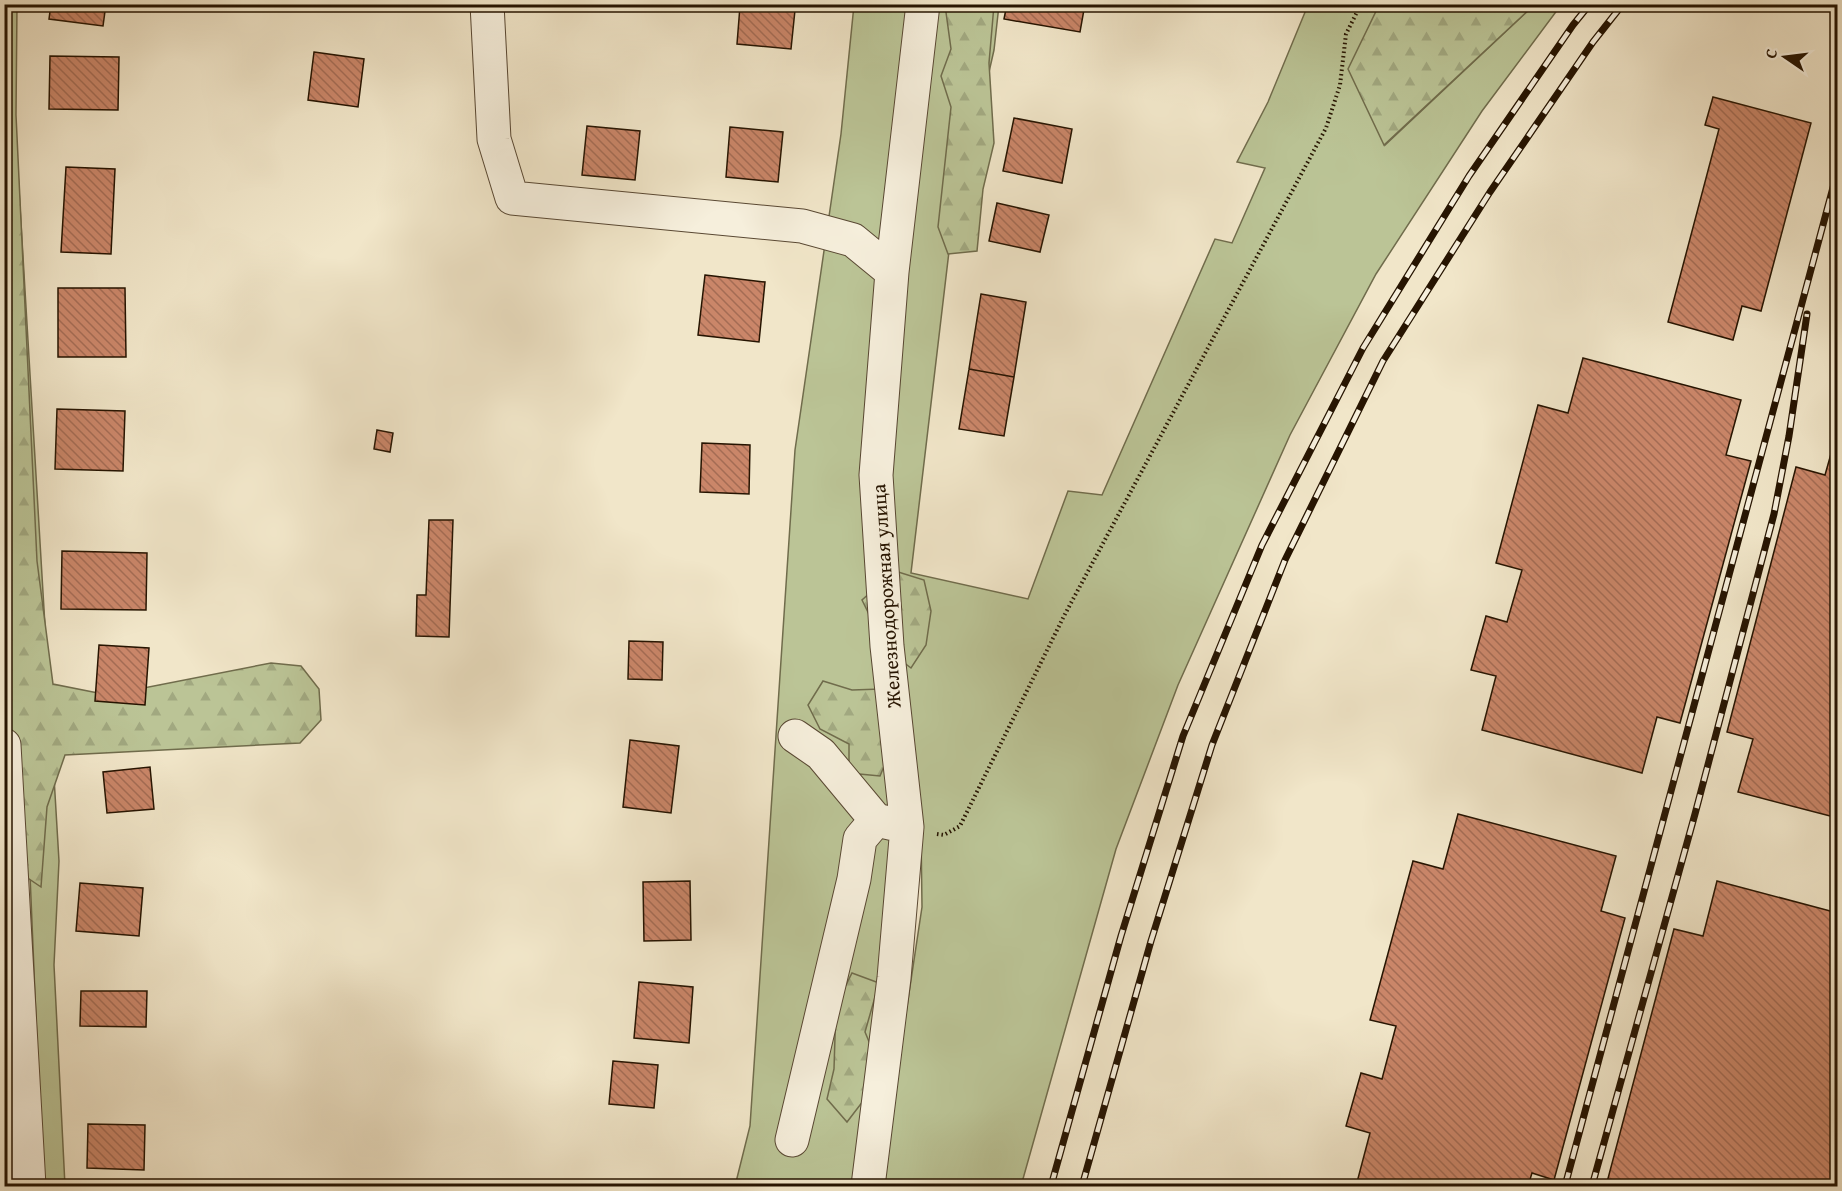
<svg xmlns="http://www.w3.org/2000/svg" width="1842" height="1191" viewBox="0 0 1842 1191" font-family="'Gentium Book Plus',serif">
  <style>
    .green { fill: #bbc496; stroke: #706c4c; stroke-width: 1.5 }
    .forest { fill: url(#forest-firs); stroke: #706c4c; stroke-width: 1.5 }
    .building { fill: url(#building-back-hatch); stroke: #261401; stroke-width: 1.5 }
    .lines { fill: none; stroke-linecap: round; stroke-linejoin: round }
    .minor-casing { stroke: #594833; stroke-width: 35 }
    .path { stroke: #261401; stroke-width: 4; stroke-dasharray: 1.5 3; stroke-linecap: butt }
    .minor { stroke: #f6efdc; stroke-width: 33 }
    .rail-casing { stroke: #261401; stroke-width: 7 }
    .rail { stroke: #f6efdc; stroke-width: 4.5; stroke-dasharray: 14; stroke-linecap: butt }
    .labels { text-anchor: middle; stroke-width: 4.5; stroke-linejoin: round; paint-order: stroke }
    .street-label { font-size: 20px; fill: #261401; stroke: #f6efdc }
  </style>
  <defs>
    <pattern id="forest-firs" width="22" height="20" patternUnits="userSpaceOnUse" patternTransform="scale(1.5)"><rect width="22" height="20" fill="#bbc496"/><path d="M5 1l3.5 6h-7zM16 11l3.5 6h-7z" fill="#a1a880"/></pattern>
    <pattern id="building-back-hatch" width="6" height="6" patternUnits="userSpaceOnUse" patternTransform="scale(1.5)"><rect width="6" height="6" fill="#ca8669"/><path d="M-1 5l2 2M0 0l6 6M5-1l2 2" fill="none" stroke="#a46c54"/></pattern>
  </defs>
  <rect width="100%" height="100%" fill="#f1e6c9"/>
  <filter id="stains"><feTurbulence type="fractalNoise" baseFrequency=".00333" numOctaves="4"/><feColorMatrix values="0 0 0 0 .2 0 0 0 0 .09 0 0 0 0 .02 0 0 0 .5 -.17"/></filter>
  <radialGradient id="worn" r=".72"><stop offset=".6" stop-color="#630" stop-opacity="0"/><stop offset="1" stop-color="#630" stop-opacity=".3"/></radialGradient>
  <path class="green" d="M 4,5 L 8,5 L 59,861 L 54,965 L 65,1186 L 43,1186 L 27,803 Z
    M 854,5 L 913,5 L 883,273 L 900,823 L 858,1186 L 735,1186 L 750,1126 L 795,450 L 841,134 Z
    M 938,5 L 999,5 L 994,50 L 950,243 L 911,573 L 1028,599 L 1068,491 L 1102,495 L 1215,239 L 1232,243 L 1265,168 L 1237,162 L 1268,102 L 1308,5 L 1379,5 L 1376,10 L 1385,145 L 1534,5 L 1561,5 L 1482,111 L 1376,274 L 1290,435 L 1178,685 L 1116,849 L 1021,1186 L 880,1186 L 922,907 L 921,831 L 899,642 L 892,472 L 904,275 Z"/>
  <path class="forest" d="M 4,5 L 17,5 L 16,115 L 37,561 L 53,684 L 108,695 L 271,663 L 301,666 L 319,689 L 321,720 L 300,743 L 65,755 L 47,807 L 41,887 L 16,870 L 5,632 Z
    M 945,5 L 994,5 L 989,63 L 994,143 L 983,189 L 977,251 L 948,254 L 938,227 L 951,107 L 941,76 L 951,49 Z
    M 1379,5 L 1379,4 L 1534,5 L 1384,145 L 1348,69 Z
    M 895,571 L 924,580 L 931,611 L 926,645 L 911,668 L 886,649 L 862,600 Z
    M 823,681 L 852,690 L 881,689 L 893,745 L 880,776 L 849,773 L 849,744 L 820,729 L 808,705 Z
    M 852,973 L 879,983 L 865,1032 L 870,1044 L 870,1092 L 847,1122 L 827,1099 L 834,1069 L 836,1005 Z
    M 5,1003 L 17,1186 L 5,1186 Z"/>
  <path class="building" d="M 51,4 L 106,4 L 103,26 L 49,19 Z
    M 1007,4 L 1085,4 L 1080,32 L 1004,19 Z
    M 740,6 L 795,10 L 791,49 L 737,44 Z
    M 314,52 L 364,59 L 358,107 L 308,100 Z
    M 50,56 L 119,57 L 118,110 L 49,109 Z
    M 1713,97 L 1811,123 L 1761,311 L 1742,306 L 1733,340 L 1668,322 L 1719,129 L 1705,125 Z
    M 1014,118 L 1072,129 L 1062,183 L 1003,171 Z
    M 587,126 L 640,131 L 635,180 L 582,175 Z
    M 730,127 L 783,132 L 778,182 L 726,177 Z
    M 66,167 L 115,169 L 111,254 L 61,252 Z
    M 997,203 L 1049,215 L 1040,252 L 989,241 Z
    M 705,275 L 765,282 L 759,342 L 698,335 Z
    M 58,288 L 125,288 L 126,357 L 58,357 Z
    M 981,294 L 1026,302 L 1014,377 L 969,369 Z
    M 1583,358 L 1741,400 L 1726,455 L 1751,461 L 1680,723 L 1657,717 L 1642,773 L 1482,730 L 1496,676 L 1471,670 L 1486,616 L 1507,622 L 1522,570 L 1496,563 L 1538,405 L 1568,413 Z
    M 969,369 L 1014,377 L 1004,436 L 959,429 Z
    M 57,409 L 125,411 L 123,471 L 55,469 Z
    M 1838,429 L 1838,818 L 1738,792 L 1753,739 L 1727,732 L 1796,467 L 1825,475 Z
    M 377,430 L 393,433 L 390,452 L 374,449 Z
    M 702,443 L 750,445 L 749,494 L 700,492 Z
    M 429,520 L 453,520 L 449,637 L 416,636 L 417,595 L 426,595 Z
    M 62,551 L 147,553 L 146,610 L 61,609 Z
    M 629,641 L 663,642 L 662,680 L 628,679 Z
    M 99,645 L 149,648 L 145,705 L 95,701 Z
    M 630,740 L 679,746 L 671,813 L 623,807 Z
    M 150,767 L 154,809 L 107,813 L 103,772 Z
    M 1458,814 L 1616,856 L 1601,911 L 1625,918 L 1554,1180 L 1532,1173 L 1528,1186 L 1356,1186 L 1370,1133 L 1346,1126 L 1361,1073 L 1382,1079 L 1396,1026 L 1370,1020 L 1413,861 L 1443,869 Z
    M 690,881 L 691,940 L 644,941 L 643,882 Z
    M 1717,881 L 1838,913 L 1838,1160 L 1831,1186 L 1606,1186 L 1674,929 L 1703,936 Z
    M 80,883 L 143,888 L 139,936 L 76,931 Z
    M 639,982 L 693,987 L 689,1043 L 634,1038 Z
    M 81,991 L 147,991 L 146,1027 L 80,1026 Z
    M 613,1061 L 658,1065 L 654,1108 L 609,1104 Z
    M 88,1124 L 145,1125 L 144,1170 L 87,1168 Z"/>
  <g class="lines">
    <g class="minor-casing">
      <path id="minor" d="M 487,4 L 494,139 L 512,198 L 802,226 L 853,240 L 892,272
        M 795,736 L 821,754 L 876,820
        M 4,745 L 29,1186
        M 792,1140 L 854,879 L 860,839 L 876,820 L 907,827
        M 868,1186 L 894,978 L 907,827 L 887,646 L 876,475 L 892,272 L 923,4"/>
    </g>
    <path class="path" d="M 937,834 L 944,835 L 960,826 L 1064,616 L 1326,128 L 1340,85 L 1346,34 L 1361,4"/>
    <use href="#minor" class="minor"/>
    <g class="rail-casing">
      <path id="rail" d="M 1051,1186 L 1121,936 L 1183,736 L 1262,545 L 1363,348 L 1469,176 L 1573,25 L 1590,4
        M 1082,1186 L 1151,941 L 1212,745 L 1285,560 L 1383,361 L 1490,192 L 1593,42 L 1623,4
        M 1565,1186 L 1838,169
        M 1592,1186 L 1695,814 L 1774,514 L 1789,436 L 1807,314"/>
    </g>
    <use href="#rail" class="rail"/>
  </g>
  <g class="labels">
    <g class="street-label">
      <text transform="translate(886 596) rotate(-94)" y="7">Железнодорожная улица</text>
    </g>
  </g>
  <rect width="1842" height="1191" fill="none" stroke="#f1e6c9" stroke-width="24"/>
  <rect x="6" y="6" width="1830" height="1179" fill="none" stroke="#261401" stroke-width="3"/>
  <rect x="12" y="12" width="1818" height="1167" fill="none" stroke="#261401" stroke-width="1.5"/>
  <g transform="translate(1785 57) rotate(284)" stroke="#f6efdc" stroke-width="4.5" paint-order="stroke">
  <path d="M0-4.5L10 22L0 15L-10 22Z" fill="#261401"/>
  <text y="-9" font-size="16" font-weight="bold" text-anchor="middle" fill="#261401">С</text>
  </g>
  <rect width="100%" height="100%" filter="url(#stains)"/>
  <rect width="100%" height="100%" fill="url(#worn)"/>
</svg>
